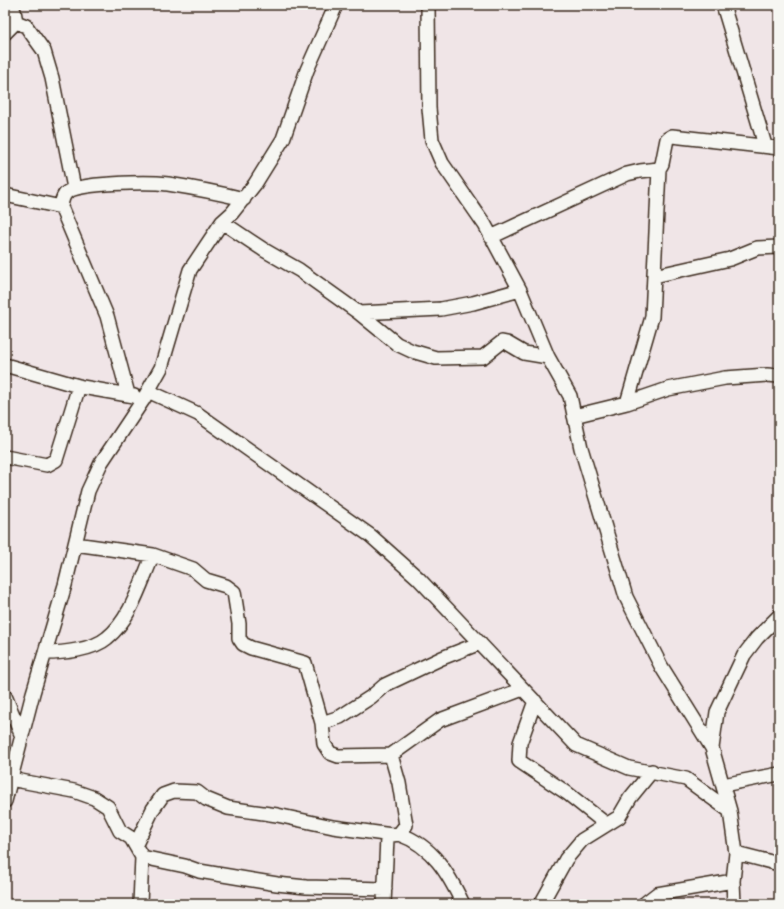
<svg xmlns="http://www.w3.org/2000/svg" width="784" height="909" viewBox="0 0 784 909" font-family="'Playpen Sans',sans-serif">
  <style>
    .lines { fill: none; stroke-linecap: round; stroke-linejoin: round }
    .minor-casing { stroke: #3b2a1e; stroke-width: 16 }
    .minor { stroke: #f6f6f2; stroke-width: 13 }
  </style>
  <rect width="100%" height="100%" fill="#f0e5e7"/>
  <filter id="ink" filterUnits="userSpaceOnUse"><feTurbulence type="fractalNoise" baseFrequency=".025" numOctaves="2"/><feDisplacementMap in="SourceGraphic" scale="8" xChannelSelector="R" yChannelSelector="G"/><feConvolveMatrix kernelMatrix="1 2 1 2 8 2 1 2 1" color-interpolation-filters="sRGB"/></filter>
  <g filter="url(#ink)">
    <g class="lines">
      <g class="minor-casing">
        <path id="minor" d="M 428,5 L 429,108 L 432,140 L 442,163 L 485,225 L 520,290 L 548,357 L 570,396 L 581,448 L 626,597 L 661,666 L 712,748 L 730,811 L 736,853 L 733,881 L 734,904
          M 723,5 L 765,145
          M 16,22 L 26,26 L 44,51 L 52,78 L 74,188
          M 5,33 L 16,22 L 14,11 L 10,5
          M 5,195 L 61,207 C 62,201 62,197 66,193 C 76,182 152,182 168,184 C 194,188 219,193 244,199
          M 61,207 L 107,316 L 128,394
          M 222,222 L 264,250 L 299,270 L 359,313 L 397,344 L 412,351 L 436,358 L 483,357 L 502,342 L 507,343 L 524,353 L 548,357
          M 491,237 L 627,174 L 640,171 L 659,169 L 662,164 L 667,139 L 672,136 L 779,148
          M 654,276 L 730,259 L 757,248 L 779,247
          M 359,313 L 441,309 L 473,303 L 520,290
          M 5,365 L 82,387 L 134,396
          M 148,391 L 198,414 L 371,536 L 418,578 L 576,745 L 629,768 L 686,779 L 730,811
          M 627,403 L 652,317 L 659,169
          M 574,416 L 627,403 L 668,389 L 725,378 L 767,375 L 779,376
          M 5,457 L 47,465 L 56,460 L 79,386
          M 75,544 L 153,555 L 193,569 L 206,580 L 226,586 L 234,592 L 239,624 L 239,638 L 243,644 L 251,648 L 305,663 L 322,723 L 324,744 L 330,753 L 338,756 L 391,755 L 399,783 L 406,825 L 399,834 L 392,835 L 387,838 L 384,904
          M 45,653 C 63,653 93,650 107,638 C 131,619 141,582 153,555
          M 5,696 L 21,734
          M 535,701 L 520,743 L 519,761 L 567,793 L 606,824
          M 322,723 L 340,717 L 371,697 L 385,685 L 442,658 L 480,643
          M 712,748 L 717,712 L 744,655 L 757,638 L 779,616
          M 391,755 L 440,720 L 523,689
          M 10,779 L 74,791 L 94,798 L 108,807 L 120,831 L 131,838 L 142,857 L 140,904
          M 723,785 L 779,774
          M 5,801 L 33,693 L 65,585 L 88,491 L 101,463 L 143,400 L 161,368 L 190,270 L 222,222 L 232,213 L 255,184 L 283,139 L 307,70 L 336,5
          M 399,834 C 433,846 448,873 463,904
          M 136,844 L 153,809 L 163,795 L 174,791 L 197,792 L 206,799 L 228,808 L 277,815 L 333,827 L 392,835
          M 736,853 L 779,864
          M 142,857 L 185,866 L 199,871 L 277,884 L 306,887 L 385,889
          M 541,904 L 566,859 L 582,840 L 619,817 L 630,798 L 652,771
          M 644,904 L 657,894 L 733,881"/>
      </g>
      <use href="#minor" class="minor"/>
    </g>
  </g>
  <rect width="784" height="909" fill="none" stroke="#f6f6f2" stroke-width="20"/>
  <rect x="10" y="10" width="764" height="889" fill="none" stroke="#3b2a1e" stroke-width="1.5" filter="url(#ink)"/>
</svg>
